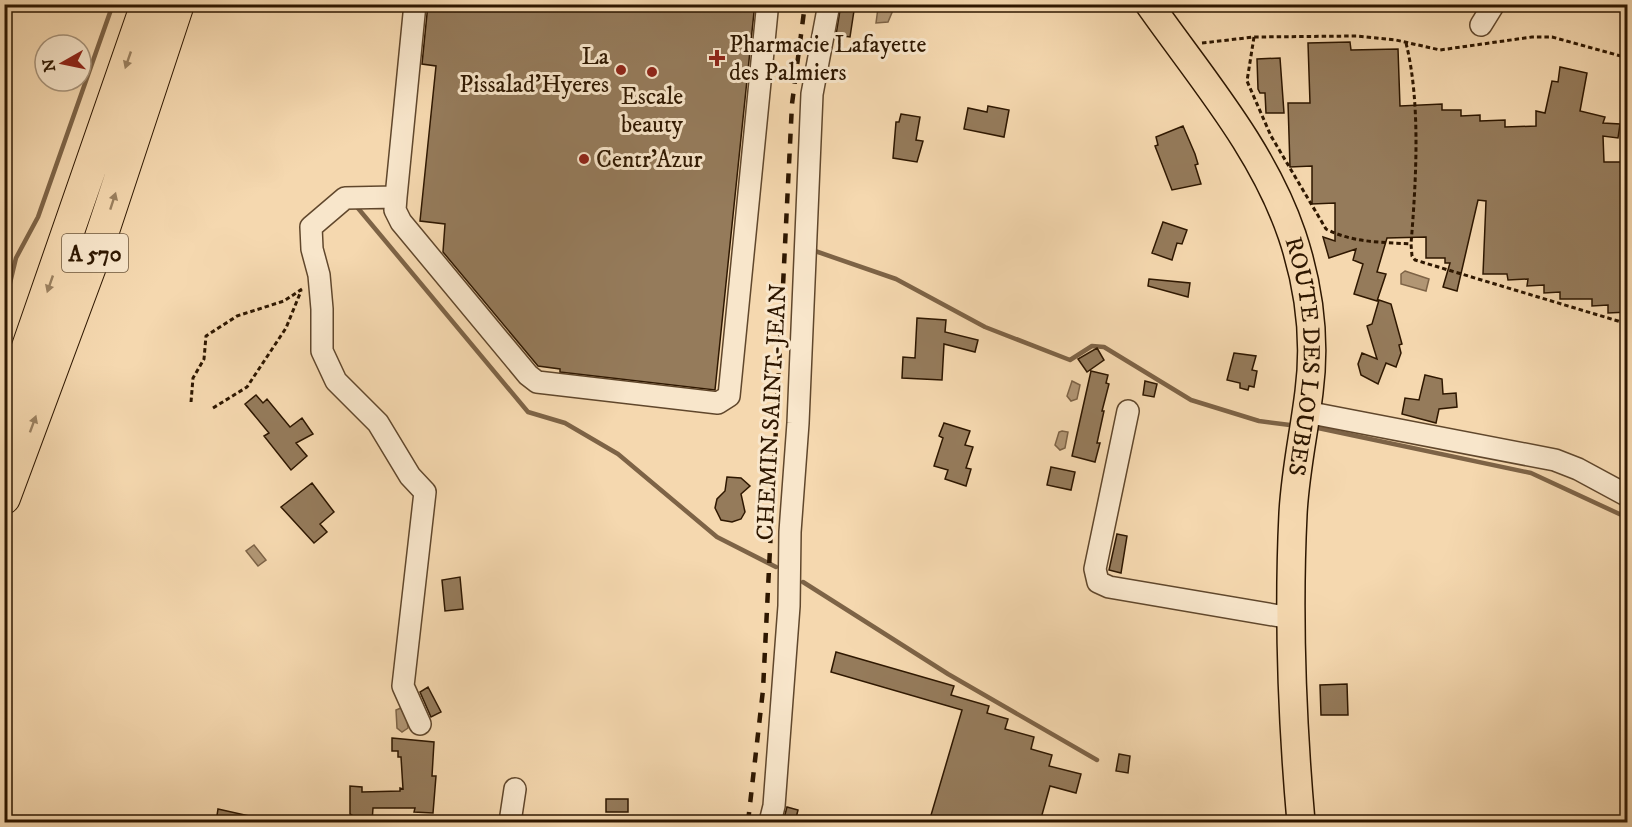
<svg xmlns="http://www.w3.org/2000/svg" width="1632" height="827" viewBox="0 0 1632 827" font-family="'IM FELL DW Pica',serif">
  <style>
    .water { fill: #b19674; stroke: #7d6346; stroke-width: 1.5 }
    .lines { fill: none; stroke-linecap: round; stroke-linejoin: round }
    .stream { stroke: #7d6346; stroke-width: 4.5 }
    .building { fill: #957b5b; stroke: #2e1700; stroke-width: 1.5 }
    .minor-casing { stroke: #60472c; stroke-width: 24 }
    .major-casing { stroke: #2e1700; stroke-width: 30 }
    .highway-casing { stroke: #2e1700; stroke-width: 34 }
    .path { stroke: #2e1700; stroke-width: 3; stroke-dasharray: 4.5 3; stroke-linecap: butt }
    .minor { stroke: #f8e6cb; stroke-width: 21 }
    .major { stroke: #f5d8af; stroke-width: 27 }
    .highway { stroke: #f5d8af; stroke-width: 32 }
    .rail { stroke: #2e1700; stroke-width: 4.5; stroke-dasharray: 10 10; stroke-linecap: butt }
    .oneway { fill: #9b8160 }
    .poi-dot { fill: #8f2418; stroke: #f8e6cb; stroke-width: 2 }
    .labels { text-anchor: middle; stroke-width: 6; stroke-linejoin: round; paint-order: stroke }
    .shield { fill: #f8e6cb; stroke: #6b553d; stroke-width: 1.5 }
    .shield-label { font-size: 22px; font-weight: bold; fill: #2e1700 }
    .poi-label { font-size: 24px; fill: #2e1700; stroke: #f8e6cb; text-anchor: start }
    .street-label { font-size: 24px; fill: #2e1700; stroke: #f8e6cb }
  </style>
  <rect width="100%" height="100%" fill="#f5d8af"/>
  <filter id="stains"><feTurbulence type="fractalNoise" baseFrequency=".00333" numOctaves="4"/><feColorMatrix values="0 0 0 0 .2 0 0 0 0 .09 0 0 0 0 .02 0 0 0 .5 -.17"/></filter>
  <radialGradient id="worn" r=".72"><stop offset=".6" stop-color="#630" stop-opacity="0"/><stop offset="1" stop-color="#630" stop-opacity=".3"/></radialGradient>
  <path class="water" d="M 878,8 L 893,10 L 888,22 L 876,23 Z
    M 1405,271 L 1429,279 L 1426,291 L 1401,284 L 1401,274 Z
    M 1072,381 L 1080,385 L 1077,399 L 1071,401 L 1067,396 Z
    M 1062,431 L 1068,432 L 1065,448 L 1060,450 L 1055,445 L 1059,432 Z
    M 254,545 L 266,560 L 258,566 L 246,551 Z
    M 401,708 L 406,713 L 408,728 L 402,732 L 397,728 L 396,710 Z"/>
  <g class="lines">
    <path class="stream" d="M 357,207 L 528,412 L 565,423 L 618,454 L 717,537 L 776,567
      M 815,251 L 896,279 L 985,327 L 1070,360 L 1092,346 L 1104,347 L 1191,400 L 1259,421 L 1290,425
      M 4,308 L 16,258 L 38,217 L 113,4
      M 1318,428 L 1531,473 L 1628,518
      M 803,582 L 948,674 L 1097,760"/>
  </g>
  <path class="building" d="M 428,4 L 753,4 L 754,12 L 715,390 L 560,372 L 560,369 L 538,366 L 443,252 L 445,224 L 420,221 L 436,66 L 422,64 Z
    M 841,4 L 855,4 L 850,37 L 836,35 Z
    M 1350,42 L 1351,50 L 1398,49 L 1400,106 L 1442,104 L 1442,110 L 1461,110 L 1461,116 L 1480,115 L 1480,121 L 1505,120 L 1505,127 L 1536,126 L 1536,111 L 1545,113 L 1552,81 L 1558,82 L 1560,67 L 1587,73 L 1580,111 L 1605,117 L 1603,123 L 1620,124 L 1618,138 L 1603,136 L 1604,162 L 1628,162 L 1628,312 L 1608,313 L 1608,305 L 1592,306 L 1592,299 L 1560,299 L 1560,292 L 1544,293 L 1544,285 L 1527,286 L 1528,279 L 1508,280 L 1507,274 L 1483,274 L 1486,201 L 1478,200 L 1457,291 L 1443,287 L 1450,263 L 1445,263 L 1445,258 L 1426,258 L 1426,237 L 1387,238 L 1377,272 L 1386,274 L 1377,301 L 1354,294 L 1363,264 L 1353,260 L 1356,249 L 1329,258 L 1323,237 L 1335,241 L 1335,203 L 1312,204 L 1312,166 L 1290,167 L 1288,103 L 1310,103 L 1308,43 Z
    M 1280,58 L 1284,113 L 1266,113 L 1265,93 L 1260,93 L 1258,89 L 1257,59 Z
    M 988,106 L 1009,110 L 1004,137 L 964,129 L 968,108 L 987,112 Z
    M 901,114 L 920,117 L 916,140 L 923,141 L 917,162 L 893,158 L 896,122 L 899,122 Z
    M 1183,126 L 1195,154 L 1198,164 L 1195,165 L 1201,184 L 1172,190 L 1155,146 L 1158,145 L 1156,137 Z
    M 1163,222 L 1187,230 L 1182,244 L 1177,243 L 1172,260 L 1152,253 Z
    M 1149,279 L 1190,283 L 1188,297 L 1148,286 Z
    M 1379,300 L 1391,304 L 1402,344 L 1399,345 L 1401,353 L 1396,367 L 1386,363 L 1378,384 L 1361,375 L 1358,364 L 1362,353 L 1377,359 L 1367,326 L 1372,324 Z
    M 917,318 L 946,320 L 945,332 L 978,340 L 975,352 L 944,344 L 942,380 L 902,378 L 903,357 L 915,358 Z
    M 1097,348 L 1104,360 L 1087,372 L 1078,359 Z
    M 1234,353 L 1256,356 L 1252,370 L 1257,371 L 1254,387 L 1249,386 L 1248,390 L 1240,388 L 1240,383 L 1227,380 Z
    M 1091,371 L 1108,375 L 1106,383 L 1109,384 L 1102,411 L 1104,411 L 1097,443 L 1100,443 L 1095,462 L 1072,456 Z
    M 1425,375 L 1442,379 L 1443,394 L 1456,393 L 1457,407 L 1439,409 L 1436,423 L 1402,414 L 1405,398 L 1419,400 Z
    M 1145,381 L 1157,384 L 1154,397 L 1143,395 Z
    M 256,395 L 263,403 L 267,399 L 290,427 L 302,418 L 313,434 L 296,443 L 307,456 L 291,470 L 264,436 L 269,433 L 245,404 Z
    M 944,423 L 970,431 L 965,445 L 973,447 L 966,468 L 971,469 L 966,486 L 945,479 L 948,470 L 934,466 L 943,438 L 939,436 Z
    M 1051,467 L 1075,472 L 1071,490 L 1047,485 Z
    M 727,477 L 741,478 L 750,486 L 741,494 L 745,512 L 741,519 L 732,522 L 721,520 L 715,508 L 717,499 L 725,491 Z
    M 312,483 L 334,512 L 320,524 L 327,532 L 314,543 L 281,507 Z
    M 1117,534 L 1127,536 L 1121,573 L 1109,570 Z
    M 460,577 L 463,609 L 445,611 L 442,580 Z
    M 836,652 L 954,686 L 951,695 L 989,706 L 987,713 L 1008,719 L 1005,729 L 1034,737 L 1031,749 L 1052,755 L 1049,766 L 1081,774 L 1076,793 L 1050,786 L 1040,822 L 929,822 L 962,710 L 831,672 Z
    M 1347,684 L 1348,715 L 1321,715 L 1320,685 Z
    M 428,687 L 441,712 L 431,717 L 420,692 Z
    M 392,738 L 434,742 L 432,776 L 436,776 L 433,813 L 414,812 L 415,808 L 373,808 L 372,822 L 361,821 L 350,814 L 350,786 L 362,787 L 362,792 L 400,791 L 400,788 L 403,789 L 401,757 L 398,757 L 398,751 L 392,751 Z
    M 1119,754 L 1130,756 L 1128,773 L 1116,771 Z
    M 606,799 L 628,799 L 628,812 L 606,812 Z
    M 787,807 L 798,810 L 795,822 L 783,822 Z
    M 218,809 L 254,817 L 253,822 L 216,822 Z"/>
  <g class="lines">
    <g class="minor-casing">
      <path id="minor" d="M 415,4 L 396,197 L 395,210 L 401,222 L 528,375 L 537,382 L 718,403 L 729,396 L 767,11 L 765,4
        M 1481,25 L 1494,4
        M 396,197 L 345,198 L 311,227 L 312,249 L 319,275 L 322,309 L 322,351 L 336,381 L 378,423 L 410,476 L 425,492 L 403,686 L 420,724
        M 1128,411 L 1095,569 L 1098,582 L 1109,587 L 1291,618
        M 1306,412 L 1555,460 L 1578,469 L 1628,496
        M 510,822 L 515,789
        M 770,822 L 774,806 L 789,606 L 790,532 L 798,423 L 812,94 L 829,4"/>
    </g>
    <g class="major-casing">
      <g id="major">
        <path id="s1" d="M 1149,4 C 1201,78 1263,149 1292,235 C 1309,286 1316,339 1309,392 C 1304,433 1295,473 1293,514 C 1288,617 1292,720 1301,822"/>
      </g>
    </g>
    <g class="highway-casing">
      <path id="highway" d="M 4,416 L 147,4
        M 4,498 L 101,237 L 178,4"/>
    </g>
    <path class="path" d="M 1254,37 L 1247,81 L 1271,136 L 1326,229 C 1353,243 1381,242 1411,244 L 1412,256 L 1415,260 L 1628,324
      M 1202,43 L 1254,37 L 1357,36 L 1396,40 L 1440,50 L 1532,37 L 1552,37 L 1628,58
      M 1406,43 C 1421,103 1416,182 1411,244
      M 191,402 L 193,378 L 204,359 L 206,336 L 237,316 L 284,301 L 302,289
      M 213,408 L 247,387 L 286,328 L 301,291"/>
    <use href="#minor" class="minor"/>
    <use href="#major" class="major"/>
    <use href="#highway" class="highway"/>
    <path class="rail" d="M 748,822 L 763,690 L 792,104 L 805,4"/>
  </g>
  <defs><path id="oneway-solid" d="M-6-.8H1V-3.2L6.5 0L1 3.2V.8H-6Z" transform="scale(1.5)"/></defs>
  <g class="oneway">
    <use href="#oneway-solid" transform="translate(128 60) rotate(109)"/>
    <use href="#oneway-solid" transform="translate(113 201) rotate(-72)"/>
    <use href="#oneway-solid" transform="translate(50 284) rotate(109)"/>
    <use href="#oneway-solid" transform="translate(33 424) rotate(-70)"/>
  </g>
  <g class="poi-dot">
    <path d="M714 49h6v6h6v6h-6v6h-6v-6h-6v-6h6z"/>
    <circle cx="621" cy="70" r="6"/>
    <circle cx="652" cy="72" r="6"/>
    <circle cx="584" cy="159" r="6"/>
  </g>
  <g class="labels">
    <rect class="shield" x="62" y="234" width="66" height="38" rx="4.5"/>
    <g class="shield-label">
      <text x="95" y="261">A 570</text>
    </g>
    <g class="poi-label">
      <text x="729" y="52">Pharmacie Lafayette<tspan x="729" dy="28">des Palmiers</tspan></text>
      <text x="609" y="64" text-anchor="end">La<tspan x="609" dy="28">Pissalad'Hyeres</tspan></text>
      <text x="652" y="104" text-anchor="middle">Escale<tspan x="652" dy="28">beauty</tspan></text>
      <text x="596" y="167">Centr'Azur</text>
    </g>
    <g class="street-label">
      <text dy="8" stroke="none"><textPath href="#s1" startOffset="396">ROUTE DES LOUBES</textPath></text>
      <text transform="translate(771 412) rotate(-87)" y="8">CHEMIN SAINT-JEAN</text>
    </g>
  </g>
  <rect width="1632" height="827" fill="none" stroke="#f5d8af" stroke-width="24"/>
  <rect x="6" y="6" width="1620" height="815" fill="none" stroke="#2e1700" stroke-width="3"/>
  <rect x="12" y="12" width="1608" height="803" fill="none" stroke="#2e1700" stroke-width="1.5"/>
  <g transform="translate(63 63) rotate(261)"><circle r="28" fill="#f8e6cb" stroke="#a7937a" stroke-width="1.5"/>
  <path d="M0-4.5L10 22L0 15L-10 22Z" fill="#8f2418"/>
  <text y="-9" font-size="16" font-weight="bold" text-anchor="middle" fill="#2e1700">N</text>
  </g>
  <rect width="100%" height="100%" filter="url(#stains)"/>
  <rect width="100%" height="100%" fill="url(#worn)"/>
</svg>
